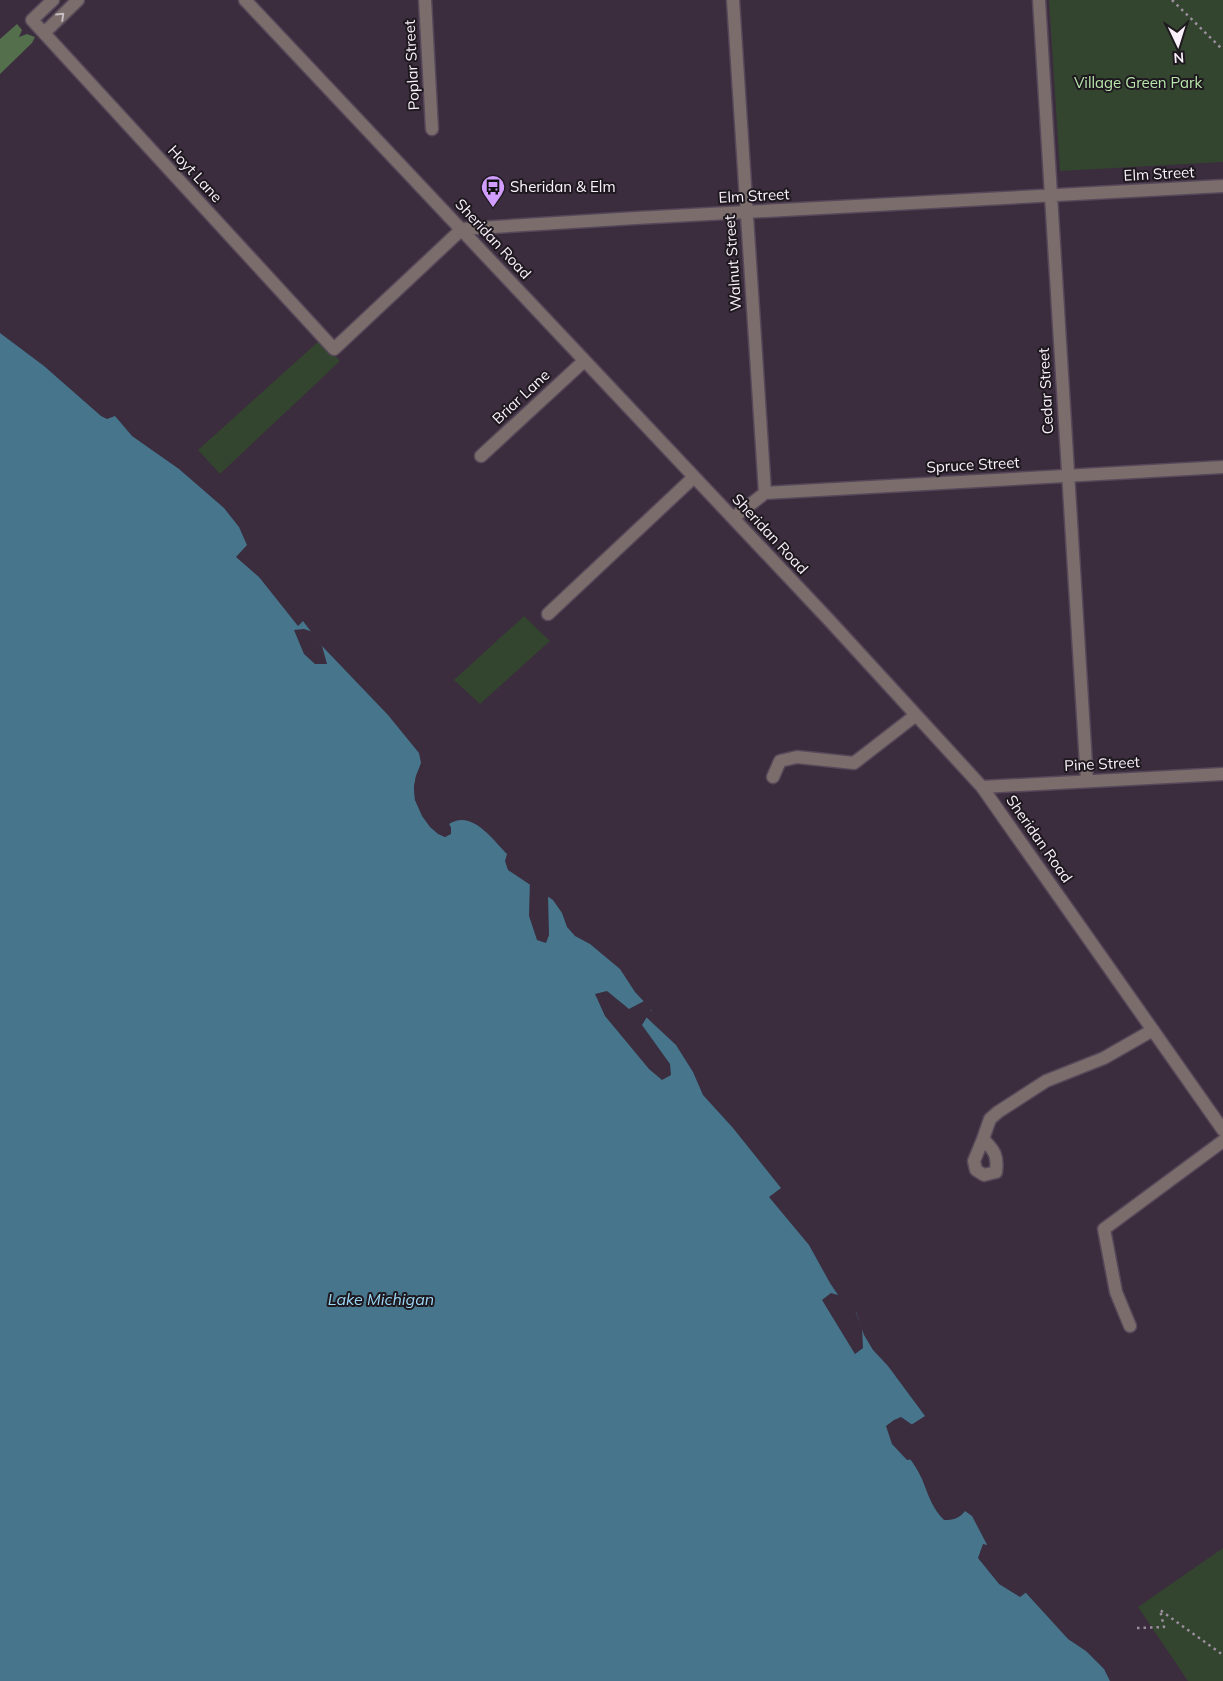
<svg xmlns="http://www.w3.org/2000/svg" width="1223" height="1681" viewBox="0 0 1223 1681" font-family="Mulish,sans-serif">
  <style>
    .green { fill: #34452f }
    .forest { fill: #536f4c }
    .water { fill: #46758c }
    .pier { fill: #3b2c3e }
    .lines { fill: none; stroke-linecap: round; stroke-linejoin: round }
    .minor-casing { stroke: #564859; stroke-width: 15 }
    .path { stroke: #9c8f9e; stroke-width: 2.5; stroke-dasharray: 2.5 4; stroke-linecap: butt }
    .minor { stroke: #7a6d6b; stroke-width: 12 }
    .oneway { stroke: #c7bcc2 }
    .labels { text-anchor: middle; stroke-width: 4; stroke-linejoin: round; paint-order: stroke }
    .street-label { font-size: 15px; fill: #fbf1fc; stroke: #1e181f }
    .park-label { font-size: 15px; fill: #b8e6ab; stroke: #1e181f }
    .poi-label { font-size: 15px; fill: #fbf1fc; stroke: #1e181f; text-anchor: start }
    .water-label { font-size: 16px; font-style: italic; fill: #9cd8f6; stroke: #1e181f }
  </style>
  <rect width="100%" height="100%" fill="#3b2c3e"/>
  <path class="green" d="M 1049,0 L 1223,0 L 1223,162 L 1060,171 Z
    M 320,340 L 340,361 L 220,474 L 198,450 Z
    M 524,616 L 550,641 L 480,704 L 454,680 Z
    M 1223,1548 L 1223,1681 L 1188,1681 L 1138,1607 Z"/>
  <path class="forest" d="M 17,24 L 22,30 L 19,37 L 27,34 L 35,37 L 32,43 L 0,74 L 0,39 Z"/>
  <path class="water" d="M 0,333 L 44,366 L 101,416 L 107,419 L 115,416 L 132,436 L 179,469 L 224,508 L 239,527 L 247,545 L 236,557 L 259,577 L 298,626 L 303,621 L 322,646 L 388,715 L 419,753 L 421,763 L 416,776 L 414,787 L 415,800 L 431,827 L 445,837 L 451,833 L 451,828 L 449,824 C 472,809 493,840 507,854 L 505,861 L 508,870 L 553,900 L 562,913 L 567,927 L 575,936 L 590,944 L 620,969 L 635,992 L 652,1010 L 645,1016 L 676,1045 L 693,1072 L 703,1095 L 733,1128 L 781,1188 L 769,1197 L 809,1245 L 830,1283 L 846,1307 L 856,1312 L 864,1335 L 873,1350 L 888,1366 L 925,1416 L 891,1438 C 904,1450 914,1462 922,1479 C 928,1494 932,1508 944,1520 C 953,1520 959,1519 965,1511 L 972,1516 L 994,1558 L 1068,1639 L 1086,1651 L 1104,1669 L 1110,1681 L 0,1681 Z"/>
  <path class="pier" d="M 304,629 L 316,633 L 319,638 L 317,639 L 322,646 L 327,664 L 315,664 L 304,654 L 294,630 Z
    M 424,763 L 417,787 L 418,799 L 424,815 L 440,832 L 445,834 L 449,832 L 447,822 L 449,824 L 451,828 L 451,834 L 445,837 L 438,834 L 430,827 L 422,816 L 415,800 L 414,787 L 416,776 Z
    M 530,880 L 547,892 L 548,896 L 549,935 L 546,943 L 537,940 L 529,916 Z
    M 607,991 L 629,1009 L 646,1000 L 653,1007 L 642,1025 L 670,1064 L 671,1075 L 662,1080 L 649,1069 L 605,1016 L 595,994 Z
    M 831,1293 L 841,1296 L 847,1305 L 854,1308 L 862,1328 L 863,1348 L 855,1354 L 822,1300 Z
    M 901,1417 L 914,1426 L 895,1438 L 907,1449 L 914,1459 L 907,1460 L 892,1444 L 886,1426 L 894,1420 Z
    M 983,1544 L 991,1546 L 996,1556 L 1028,1591 L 1020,1597 L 999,1584 L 978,1558 Z"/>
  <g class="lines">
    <g class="minor-casing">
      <path id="minor" d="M 53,0 L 32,20 L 334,349 L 462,229 L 636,218 L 1223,186
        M 245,0 L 829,620 L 982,787 L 1223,1130
        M 425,0 L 432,129
        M 733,0 L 765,493
        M 1039,0 C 1056,260 1070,521 1087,781
        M 44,33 L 78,0
        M 481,456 L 584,361
        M 733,518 L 765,493 L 1223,467
        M 548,614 L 694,477
        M 773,777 L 780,761 L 797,757 L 854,763 L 916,715
        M 982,787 L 1223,774
        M 983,1139 L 974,1161 L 976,1170 L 984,1175 L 996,1172 C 998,1156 995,1151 983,1139 L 990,1119 L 998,1112 L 1046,1081 L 1104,1058 L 1153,1030
        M 1130,1326 L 1116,1292 L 1104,1229 L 1223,1141"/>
    </g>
    <path class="path" d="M 1172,0 L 1223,50
      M 1137,1628 L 1164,1627 L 1160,1610 L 1223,1655"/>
    <use href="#minor" class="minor"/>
  </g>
  <defs><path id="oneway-chevron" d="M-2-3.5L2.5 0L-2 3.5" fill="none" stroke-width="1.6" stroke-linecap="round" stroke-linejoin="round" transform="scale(1.25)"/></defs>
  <use class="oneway" href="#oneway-chevron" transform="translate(61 16) rotate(-44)"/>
  <defs>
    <g id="bus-pin" transform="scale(1.25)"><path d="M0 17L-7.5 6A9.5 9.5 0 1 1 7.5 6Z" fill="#d19dfe" stroke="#1e181f"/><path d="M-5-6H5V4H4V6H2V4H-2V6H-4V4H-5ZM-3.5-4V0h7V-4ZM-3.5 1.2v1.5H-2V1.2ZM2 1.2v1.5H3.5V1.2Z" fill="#111"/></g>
  </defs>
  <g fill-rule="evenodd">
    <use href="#bus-pin" x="493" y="187"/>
  </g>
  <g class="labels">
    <g class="street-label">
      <text transform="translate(412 65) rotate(-93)" y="5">Poplar Street</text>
      <text transform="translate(195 174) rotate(47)" y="5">Hoyt Lane</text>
      <text transform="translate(1159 174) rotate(-3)" y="5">Elm Street</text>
      <text transform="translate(754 196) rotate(-3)" y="5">Elm Street</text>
      <text transform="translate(493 239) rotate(47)" y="5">Sheridan Road</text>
      <text transform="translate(733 263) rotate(-94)" y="5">Walnut Street</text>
      <text transform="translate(1046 391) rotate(-93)" y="5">Cedar Street</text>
      <text transform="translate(521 397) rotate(-43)" y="5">Briar Lane</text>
      <text transform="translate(973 465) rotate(-3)" y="5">Spruce Street</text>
      <text transform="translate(770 534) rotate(47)" y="5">Sheridan Road</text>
      <text transform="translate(1102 764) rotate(-3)" y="5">Pine Street</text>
      <text transform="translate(1039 839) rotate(55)" y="5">Sheridan Road</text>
    </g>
    <g class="park-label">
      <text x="1138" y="88">Village Green Park</text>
    </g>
    <g class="poi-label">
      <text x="510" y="192">Sheridan &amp; Elm</text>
    </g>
    <g class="water-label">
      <text x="381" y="1305">Lake Michigan</text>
    </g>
  </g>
  <g transform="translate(1178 45) rotate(176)" stroke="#1e181f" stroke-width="4" paint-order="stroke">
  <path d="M0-4L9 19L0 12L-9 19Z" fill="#fbf1fc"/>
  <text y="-8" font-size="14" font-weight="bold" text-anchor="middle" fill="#fbf1fc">N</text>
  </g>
</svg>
